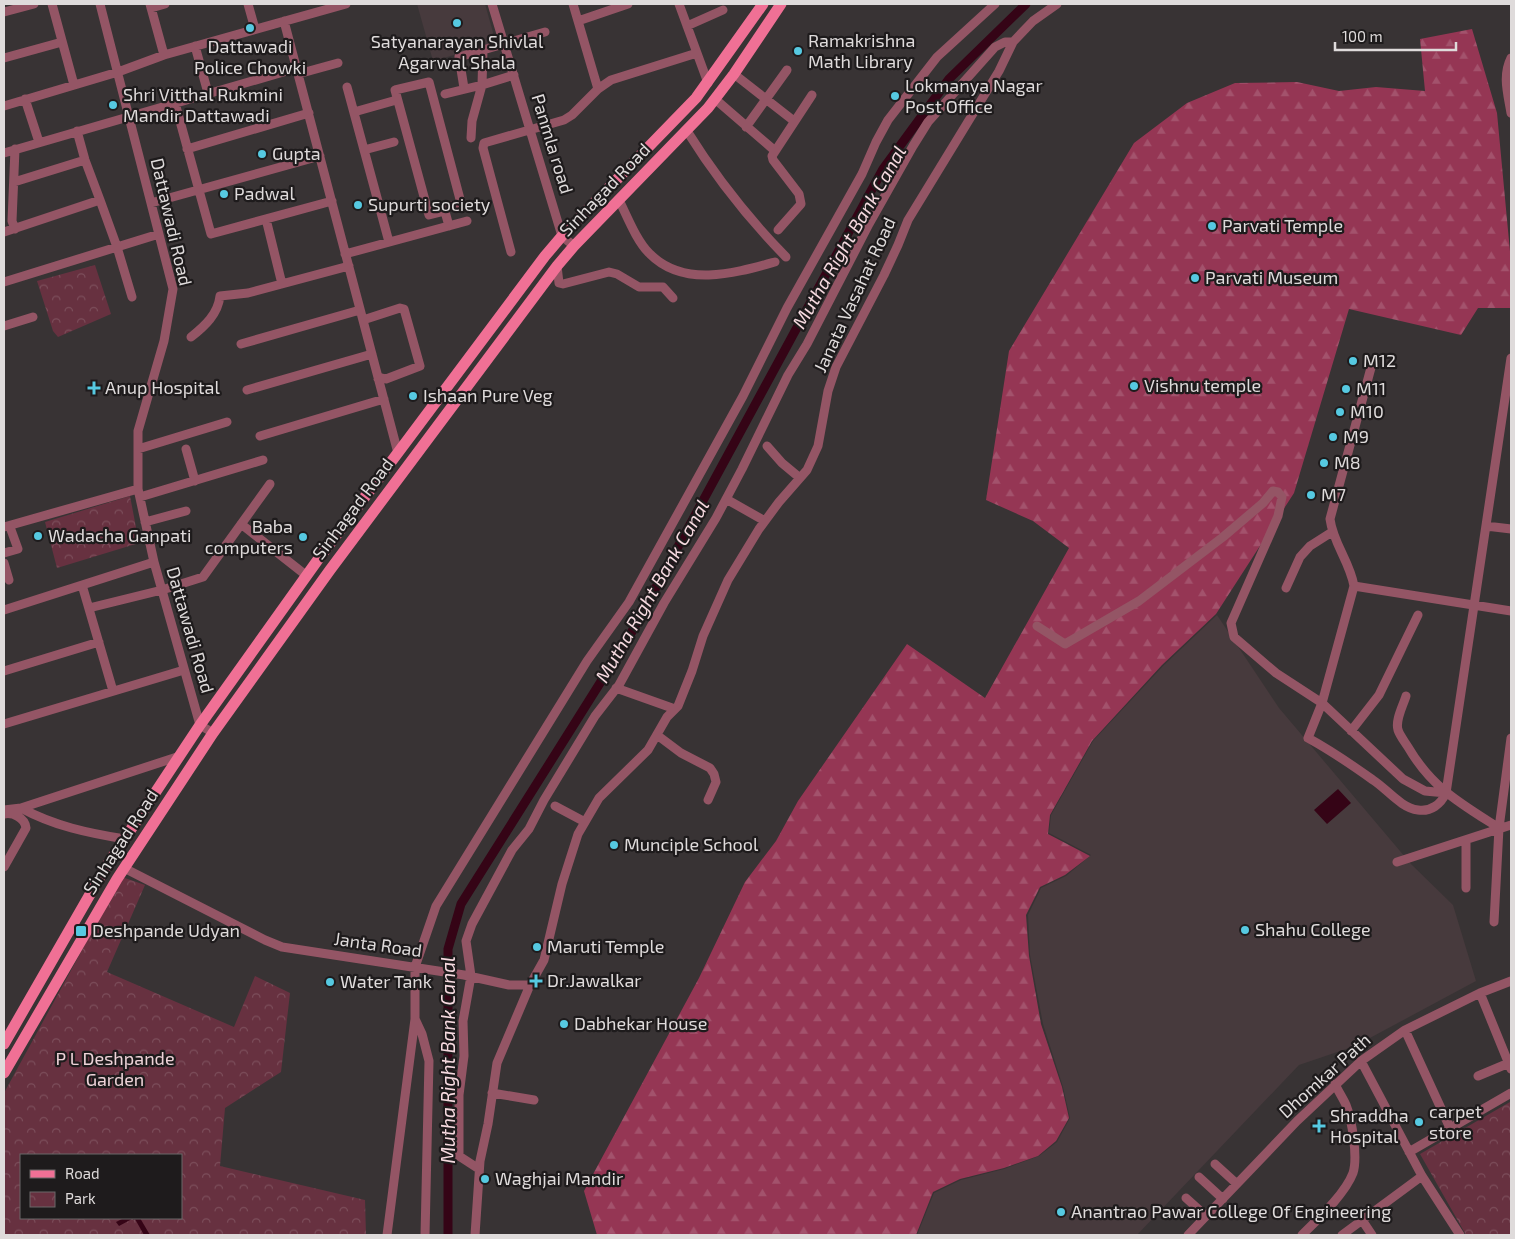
<svg xmlns="http://www.w3.org/2000/svg" width="1515" height="1239" viewBox="0 0 1515 1239" font-family="'Exo 2',sans-serif">
  <style>
    .built { fill: #473a3d }
    .forest { fill: url(#forest-firs) }
    .park { fill: url(#park-crowns); fill-rule: evenodd }
    .water { fill: #350416 }
    .lines { fill: none; stroke-linecap: round; stroke-linejoin: round }
    .canal { stroke: #350416; stroke-width: 9 }
    .minor { stroke: #945565; stroke-width: 9 }
    .major { stroke: #f07095; stroke-width: 11 }
    .poi-dot { fill: #56c9e1; stroke: #1e1b1c; stroke-width: 2 }
    .labels { text-anchor: middle; stroke-width: 4.5; stroke-linejoin: round; paint-order: stroke }
    .poi-label { font-size: 18px; fill: #dfdbdb; stroke: #1e1b1c; text-anchor: start }
    .street-label { font-size: 18px; fill: #dfdbdb; stroke: #1e1b1c }
    .park-label { font-size: 18px; fill: #eed3d8; stroke: #1e1b1c }
    .water-label { font-size: 19px; font-style: italic; fill: #f6dae0; stroke: #1e1b1c }
  </style>
  <defs>
    <pattern id="forest-firs" width="22" height="20" patternUnits="userSpaceOnUse" patternTransform="scale(1.25)"><rect width="22" height="20" fill="#953654"/><path d="M5 1l3.5 6h-7zM16 11l3.5 6h-7z" fill="#a3526c"/></pattern>
    <pattern id="park-crowns" width="20" height="18" patternUnits="userSpaceOnUse" patternTransform="scale(1.25)"><rect width="20" height="18" fill="#673140"/><path d="M2 6a3 3 0 1 1 6 0M12 15a3 3 0 1 1 6 0" fill="none" stroke="#7c4e5b"/></pattern>
  </defs>
  <rect width="100%" height="100%" fill="#383334"/>
  <path class="built" d="M 417,4 L 485,4 L 496,43 L 433,61 Z
    M 1217,615 L 1279,708 L 1411,864 L 1453,905 L 1476,981 L 1355,1046 L 1299,1065 L 1137,1235 L 917,1235 L 934,1193 L 961,1180 L 1004,1169 L 1039,1156 L 1057,1142 L 1070,1118 L 1063,1087 L 1043,1024 L 1030,955 L 1028,915 L 1041,888 L 1066,876 L 1091,855 L 1049,833 L 1051,815 L 1093,741 L 1163,666 Z"/>
  <path class="forest" d="M 1472,29 L 1497,113 L 1511,262 L 1511,308 L 1478,308 L 1461,335 L 1349,309 L 1294,493 L 1216,614 L 1162,665 L 1092,741 L 1050,815 L 1048,834 L 1090,856 L 1065,875 L 1040,887 L 1026,915 L 1029,956 L 1041,1024 L 1062,1087 L 1069,1118 L 1056,1141 L 1038,1156 L 1004,1168 L 960,1179 L 933,1192 L 916,1235 L 597,1235 L 584,1191 L 699,978 L 745,882 L 776,841 L 798,801 L 907,644 L 985,698 L 1069,548 L 1033,521 L 986,500 L 1009,351 L 1134,143 L 1187,103 L 1235,83 L 1297,82 L 1339,91 L 1376,87 L 1425,91 L 1420,39 Z"/>
  <path class="park" d="M 95,265 L 111,314 L 58,337 L 53,331 L 37,281 Z
    M 130,496 L 139,543 L 57,568 L 45,522 Z
    M 122,877 L 145,885 L 107,972 L 234,1027 L 255,976 L 290,993 L 281,1072 L 225,1108 L 220,1166 L 365,1200 L 366,1235 L 4,1235 L 4,1093 ZM 21,1155 L 181,1155 L 181,1218 L 21,1218 Z
    M 1510,1102 L 1511,1235 L 1466,1235 L 1420,1154 Z"/>
  <path class="water" d="M 1338,789 L 1351,803 L 1327,824 L 1314,810 Z
    M 124,1218 L 140,1218 L 150,1235 L 144,1235 L 135,1219 L 134,1220 L 132,1219 L 119,1226 L 116,1222 Z"/>
  <g class="lines">
    <path class="canal" d="M 448,1235 L 448,949 L 461,904 L 629,637 L 883,169 L 949,79 L 1026,4"/>
    <path class="minor" d="M 52,4 L 74,85
      M 100,4 L 173,289 L 164,341 L 138,431 L 138,489 L 154,562 L 200,725 L 213,733
      M 150,4 L 164,55
      M 248,4 L 255,29
      M 492,4 L 562,236 L 574,246
      M 573,4 L 598,89
      M 679,4 L 708,83
      M 151,8 L 165,4
      M 4,12 L 34,4
      M 284,21 L 398,453
      M 578,21 L 628,4
      M 687,26 L 723,10
      M 195,46 L 208,93
      M 483,50 L 482,85 L 514,75
      M 4,58 L 62,42
      M 1511,58 C 1502,76 1508,94 1511,113
      M 298,74 L 338,63
      M 734,74 L 794,121
      M 347,87 L 389,242
      M 464,88 L 459,57 L 545,32
      M 445,94 L 482,85 L 472,121 L 471,138
      M 25,99 L 39,142
      M 715,99 L 774,150
      M 175,103 L 211,234 L 332,201
      M 4,106 L 118,72 L 164,55 L 346,4
      M 354,112 L 393,101
      M 746,127 L 787,70
      M 687,131 C 715,176 749,219 786,257
      M 187,149 L 309,113
      M 364,150 L 394,142
      M 4,153 L 297,68
      M 14,182 L 85,160
      M 100,200 L 117,247 L 132,297
      M 619,200 C 627,216 637,242 650,254 C 684,288 735,273 775,262
      M 151,203 L 320,156
      M 445,211 L 429,215 L 395,90 L 429,82 L 461,203 L 444,208 L 449,226
      M 266,219 L 282,284
      M 15,229 L 12,221 L 15,149
      M 778,230 L 801,204 L 799,194 L 773,160 L 772,156 L 812,95
      M 4,232 L 100,200 L 85,160 L 77,131
      M 511,252 L 483,148 L 484,143 L 564,120 L 572,115 L 598,89 L 611,80 L 697,53
      M 345,254 L 467,221
      M 557,266 L 559,283 L 563,284 L 609,272 L 617,274 L 639,287 L 663,287 L 673,298
      M 4,282 L 159,234
      M 363,320 L 400,308 L 404,309 L 420,366 L 386,379 L 382,378 L 378,379
      M 4,326 L 33,317
      M 191,337 C 205,326 218,314 220,296 L 248,293 L 349,266
      M 241,344 L 360,310
      M 247,390 L 372,354
      M 260,436 L 384,399
      M 767,446 L 782,463 L 800,478
      M 138,449 L 227,422
      M 186,449 L 195,481
      M 140,497 L 263,460
      M 726,499 L 765,521
      M 145,522 L 186,511
      M 241,524 L 307,576
      M 1486,526 L 1511,529
      M 4,527 L 138,489
      M 4,553 L 18,549 L 10,527
      M 4,563 L 9,580
      M 82,585 L 113,691
      M 1354,586 L 1511,611
      M 1286,588 L 1300,557 L 1310,546 L 1332,532
      M 89,608 L 162,590 L 203,577 L 270,484
      M 4,610 L 154,562
      M 1037,626 L 1065,644 L 1139,601 L 1223,537 L 1263,503 L 1273,491 L 1278,492 L 1282,497 L 1278,516 L 1231,623 L 1234,637 L 1276,673 L 1322,703 L 1354,586 C 1350,562 1333,543 1330,519 L 1372,364
      M 4,671 L 99,642
      M 616,688 L 675,709
      M 1406,696 C 1403,706 1395,720 1398,730 C 1400,736 1405,742 1408,747 C 1432,788 1460,803 1499,828
      M 4,724 L 184,670
      M 1351,731 L 1379,695 L 1418,615
      M 657,735 L 681,753 L 710,768 L 714,774 L 716,782 L 708,800
      M 1446,793 L 1425,791 L 1403,779 L 1322,703 L 1308,738 C 1330,750 1352,765 1373,780 C 1387,789 1401,808 1418,810 C 1431,812 1441,804 1446,793 L 1511,358
      M 555,806 L 585,822
      M 21,808 C 54,826 88,833 125,839
      M 4,810 L 21,808 L 180,756
      M 1397,862 L 1511,825
      M 4,867 L 26,828 C 25,818 13,812 4,814
      M 124,868 L 265,940 L 282,947 L 464,975 L 509,985 L 530,985
      M 1466,888 L 1466,841
      M 1494,922 L 1499,828 L 1511,738
      M 1480,993 L 1511,1069
      M 415,1019 L 422,1034 L 429,1061 L 425,1235
      M 1405,1030 L 1450,1128
      M 1361,1061 L 1422,1176 L 1460,1235
      M 1478,1076 L 1509,1063
      M 492,1093 L 534,1100
      M 1409,1152 L 1511,1093
      M 1215,1164 L 1237,1184
      M 479,1169 L 459,1156 L 459,1095 L 464,1056 L 463,1021 L 471,976 L 466,941 L 472,924 L 512,850 L 529,829 L 544,800 L 595,716 L 619,685 L 664,603 L 716,518 L 742,469 L 788,375 L 807,344 L 869,224 L 913,146 L 928,122 L 995,47 L 1005,42 L 1013,42
      M 1199,1177 L 1223,1199
      M 1186,1198 L 1206,1216
      M 1362,1220 L 1372,1235
      M 387,1235 L 415,1019 L 415,967 L 436,906 L 587,661 L 629,602 L 743,396 L 787,308 L 862,174 L 876,142 L 888,120 L 937,57 L 995,4
      M 475,1235 L 480,1161 L 488,1124 L 497,1063 L 530,985 L 544,960 L 562,884 L 578,834 L 599,798 L 648,750 L 667,717 L 678,706 L 692,671 L 703,636 L 728,580 L 759,529 L 779,502 L 807,470 L 818,446 L 828,391 L 836,367 L 884,275 L 898,245 L 908,220 L 999,71 L 1013,42 L 1033,21 L 1057,4
      M 1188,1235 L 1297,1121 L 1361,1061 L 1405,1030 L 1480,993 L 1511,981
      M 1302,1235 C 1318,1219 1345,1194 1353,1173 C 1358,1157 1352,1120 1346,1105 C 1343,1098 1338,1091 1335,1084
      M 1342,1235 L 1422,1176"/>
    <path class="major" d="M 4,1044 L 104,870 L 200,725 L 317,561 L 545,256 L 562,236 L 696,98 L 763,4
      M 4,1073 L 117,879 L 213,733 L 330,570 L 557,266 L 574,246 L 708,108 L 734,74 L 781,4"/>
  </g>
  <g class="poi-dot">
    <circle cx="457" cy="23" r="5"/>
    <circle cx="250" cy="28" r="5"/>
    <circle cx="798" cy="51" r="5"/>
    <circle cx="895" cy="96" r="5"/>
    <circle cx="113" cy="105" r="5"/>
    <circle cx="262" cy="154" r="5"/>
    <circle cx="224" cy="194" r="5"/>
    <circle cx="358" cy="205" r="5"/>
    <circle cx="1212" cy="226" r="5"/>
    <circle cx="1195" cy="278" r="5"/>
    <circle cx="1353" cy="361" r="5"/>
    <circle cx="1134" cy="386" r="5"/>
    <path d="M91.5 380.5h5v5h5v5h-5v5h-5v-5h-5v-5h5z"/>
    <circle cx="1346" cy="389" r="5"/>
    <circle cx="413" cy="396" r="5"/>
    <circle cx="1340" cy="412" r="5"/>
    <circle cx="1333" cy="437" r="5"/>
    <circle cx="1324" cy="463" r="5"/>
    <circle cx="1311" cy="495" r="5"/>
    <circle cx="38" cy="536" r="5"/>
    <circle cx="303" cy="537" r="5"/>
    <circle cx="614" cy="845" r="5"/>
    <circle cx="1245" cy="930" r="5"/>
    <rect x="75" y="925" width="12" height="12" rx="2.5"/>
    <circle cx="537" cy="947" r="5"/>
    <path d="M533.5 973.5h5v5h5v5h-5v5h-5v-5h-5v-5h5z"/>
    <circle cx="330" cy="982" r="5"/>
    <circle cx="564" cy="1024" r="5"/>
    <circle cx="1419" cy="1122" r="5"/>
    <path d="M1316.5 1118.5h5v5h5v5h-5v5h-5v-5h-5v-5h5z"/>
    <circle cx="485" cy="1179" r="5"/>
    <circle cx="1061" cy="1212" r="5"/>
  </g>
  <g class="labels">
    <g class="poi-label">
      <text x="808" y="47">Ramakrishna<tspan x="808" dy="21">Math Library</tspan></text>
      <text x="457" y="48" text-anchor="middle">Satyanarayan Shivlal<tspan x="457" dy="21">Agarwal Shala</tspan></text>
      <text x="250" y="53" text-anchor="middle">Dattawadi<tspan x="250" dy="21">Police Chowki</tspan></text>
      <text x="905" y="92">Lokmanya Nagar<tspan x="905" dy="21">Post Office</tspan></text>
      <text x="123" y="101">Shri Vitthal Rukmini<tspan x="123" dy="21">Mandir Dattawadi</tspan></text>
      <text x="272" y="160">Gupta</text>
      <text x="234" y="200">Padwal</text>
      <text x="368" y="211">Supurti society</text>
      <text x="1222" y="232">Parvati Temple</text>
      <text x="1205" y="284">Parvati Museum</text>
      <text x="1363" y="367">M12</text>
      <text x="1144" y="392">Vishnu temple</text>
      <text x="105" y="394">Anup Hospital</text>
      <text x="1356" y="395">M11</text>
      <text x="423" y="402">Ishaan Pure Veg</text>
      <text x="1350" y="418">M10</text>
      <text x="1343" y="443">M9</text>
      <text x="1334" y="469">M8</text>
      <text x="1321" y="501">M7</text>
      <text x="293" y="533" text-anchor="end">Baba<tspan x="293" dy="21">computers</tspan></text>
      <text x="48" y="542">Wadacha Ganpati</text>
      <text x="624" y="851">Munciple School</text>
      <text x="1255" y="936">Shahu College</text>
      <text x="92" y="937">Deshpande Udyan</text>
      <text x="547" y="953">Maruti Temple</text>
      <text x="547" y="987">Dr.Jawalkar</text>
      <text x="340" y="988">Water Tank</text>
      <text x="574" y="1030">Dabhekar House</text>
      <text x="1429" y="1118">carpet<tspan x="1429" dy="21">store</tspan></text>
      <text x="1330" y="1122">Shraddha<tspan x="1330" dy="21">Hospital</tspan></text>
      <text x="495" y="1185">Waghjai Mandir</text>
      <text x="1071" y="1218">Anantrao Pawar College Of Engineering</text>
    </g>
    <g class="street-label">
      <text transform="translate(552 144) rotate(73)" y="6">Panmla road</text>
      <text transform="translate(605 190) rotate(-46)" y="6">Sinhagad Road</text>
      <text transform="translate(171 222) rotate(77)" y="6">Dattawadi Road</text>
      <text transform="translate(855 295) rotate(-65)" y="6">Janata Vasahat Road</text>
      <text transform="translate(353 509) rotate(-53)" y="6">Sinhagad Road</text>
      <text transform="translate(190 630) rotate(74)" y="6">Dattawadi Road</text>
      <text transform="translate(121 842) rotate(-57)" y="6">Sinhagad Road</text>
      <text transform="translate(378 945) rotate(8)" y="6">Janta Road</text>
      <text transform="translate(1325 1076) rotate(-42)" y="6">Dhomkar Path</text>
    </g>
    <g class="park-label">
      <text x="115" y="1065">P L Deshpande<tspan x="115" dy="21">Garden</tspan></text>
    </g>
    <g class="water-label">
      <text transform="translate(849 237) rotate(-60)" y="7">Mutha Right Bank Canal</text>
      <text transform="translate(652 591) rotate(-60)" y="7">Mutha Right Bank Canal</text>
      <text transform="translate(448 1060) rotate(-90)" y="7">Mutha Right Bank Canal</text>
    </g>
  </g>
  <rect width="1515" height="1239" fill="none" stroke="#dfdbdb" stroke-width="10"/>
  <rect x="20" y="1154" width="162" height="65" fill="#1e1b1c" stroke="#6b6868"/>
  <rect x="30" y="1170" width="25" height="8" fill="#f07095" stroke="#6b6868"/>
  <text x="65" y="1179" font-size="15" fill="#dfdbdb">Road</text>
  <rect x="30" y="1192" width="25" height="15" fill="url(#park-crowns)" stroke="#6b6868"/>
  <text x="65" y="1204" font-size="15" fill="#dfdbdb">Park</text>
  <path d="M1335 42v8h121v-8" fill="none" stroke="#dfdbdb" stroke-width="2.5"/>
  <text x="1342" y="42" font-size="15" fill="#dfdbdb" stroke="#1e1b1c" stroke-width="4" paint-order="stroke">100 m</text>
</svg>
